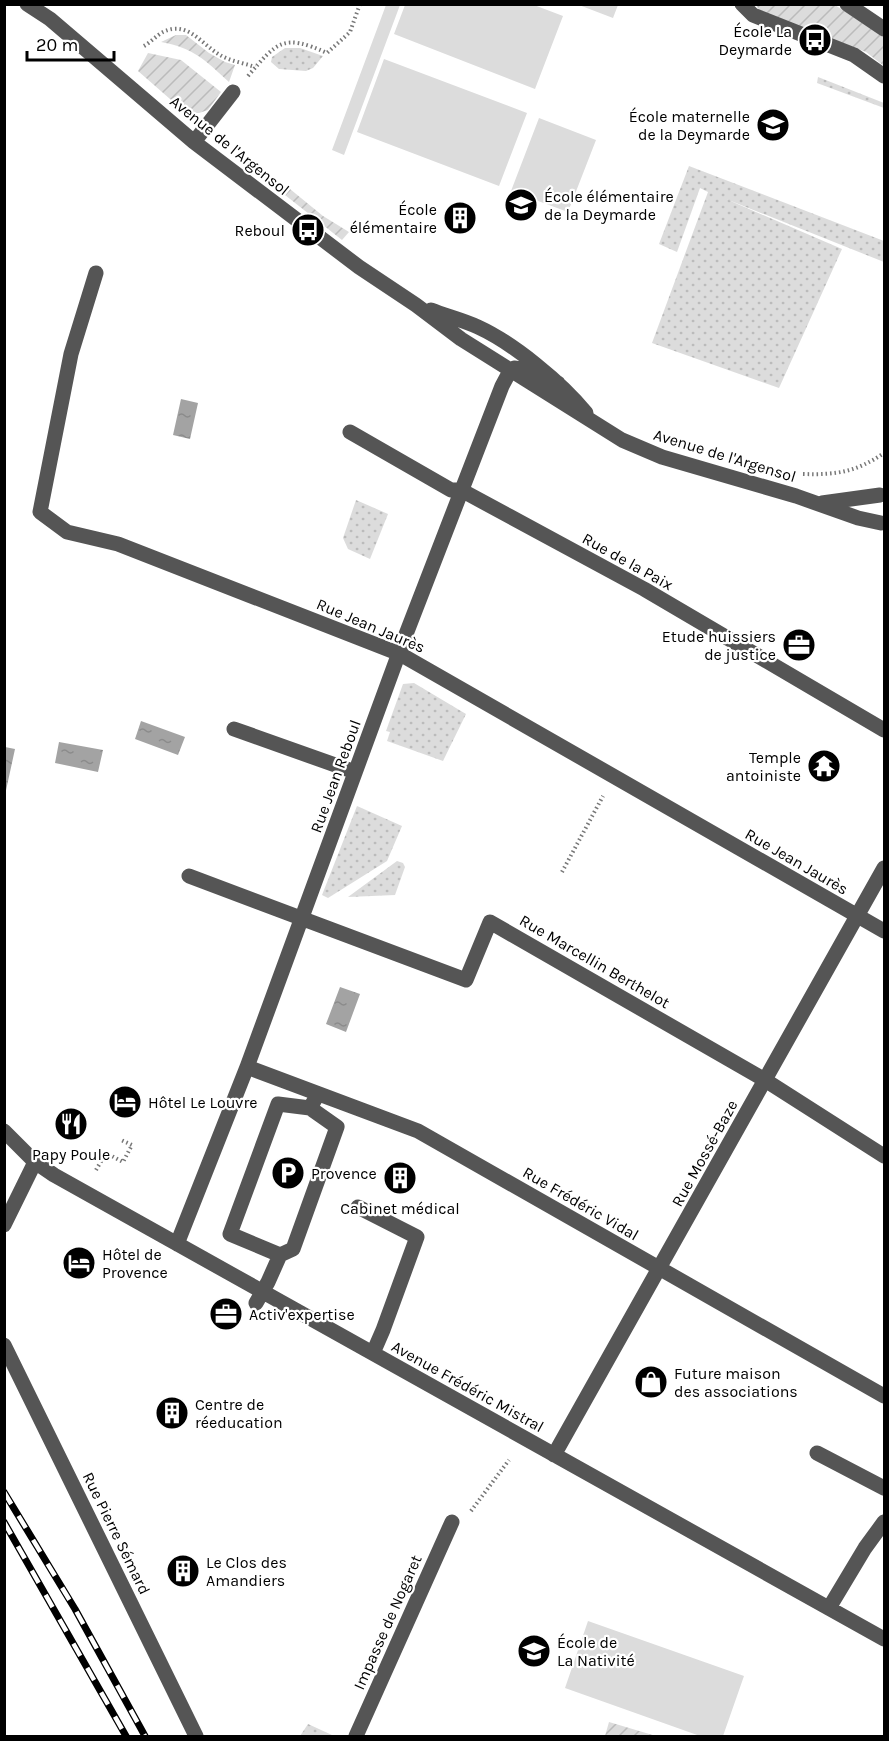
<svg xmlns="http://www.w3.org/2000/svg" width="889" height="1741" viewBox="0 0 889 1741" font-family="Karla,sans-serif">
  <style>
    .grass { fill: url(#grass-dots) }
    .garden { fill: url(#garden-furrows) }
    .pitch { fill: #dcdcdc }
    .water { fill: url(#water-ripples) }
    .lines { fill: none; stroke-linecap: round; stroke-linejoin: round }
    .path { stroke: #777; stroke-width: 4; stroke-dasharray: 1.5 3; stroke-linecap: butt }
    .minor { stroke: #555; stroke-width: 15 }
    .rail-casing { stroke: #000; stroke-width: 7 }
    .rail { stroke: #fff; stroke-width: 4.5; stroke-dasharray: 14; stroke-linecap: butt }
    .labels { text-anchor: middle; stroke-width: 4.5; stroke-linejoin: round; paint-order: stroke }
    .poi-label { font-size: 16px; fill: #000; stroke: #fff; text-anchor: start }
    .street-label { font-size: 16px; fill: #000; stroke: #fff }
  </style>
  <defs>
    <pattern id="grass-dots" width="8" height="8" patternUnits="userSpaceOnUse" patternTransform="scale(1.5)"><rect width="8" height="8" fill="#dcdcdc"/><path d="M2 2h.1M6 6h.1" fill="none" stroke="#bbb" stroke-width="1.8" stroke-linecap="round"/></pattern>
    <pattern id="garden-furrows" width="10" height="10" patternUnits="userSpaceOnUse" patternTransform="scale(1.5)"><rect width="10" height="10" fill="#dcdcdc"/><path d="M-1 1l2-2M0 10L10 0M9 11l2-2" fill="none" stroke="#bbb"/></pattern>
    <pattern id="water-ripples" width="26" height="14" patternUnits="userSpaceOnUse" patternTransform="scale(1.5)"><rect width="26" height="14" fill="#a3a3a3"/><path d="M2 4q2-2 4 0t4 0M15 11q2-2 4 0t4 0" fill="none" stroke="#8b8b8b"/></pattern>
  </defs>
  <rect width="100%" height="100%" fill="#fff"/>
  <path class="grass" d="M 285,48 L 300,48 L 323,56 L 313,68 L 306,71 L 279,69 L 271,62 L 272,57 Z
    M 818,77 L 884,103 L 884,108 L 817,83 Z
    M 689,166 L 884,241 L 884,262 L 726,199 L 842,249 L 779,388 L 652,343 L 708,192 L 700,188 L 677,252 L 659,244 Z
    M 356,500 L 388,514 L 370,559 L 348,549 L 343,538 Z
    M 414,683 L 466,714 L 443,761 L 387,741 L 390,732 L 386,731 L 403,684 Z
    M 357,806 L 402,826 L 387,861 L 328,898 L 322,895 Z
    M 397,861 L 403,863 L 405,867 L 395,895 L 348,897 Z
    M 308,1724 L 332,1735 L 334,1736 L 300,1736 Z"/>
  <path class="garden" d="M 756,5 L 835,5 L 884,37 L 884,66 L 866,52 L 760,11 Z
    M 176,35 L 186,35 L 209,53 L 225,62 L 235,65 L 229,82 C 205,60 194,48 161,42 Z
    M 148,53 L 181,60 L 221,92 L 208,110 L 199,113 L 186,113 L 138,71 Z
    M 290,189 L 323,216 L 349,232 L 342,240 L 285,195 Z
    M 609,1722 L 656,1736 L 605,1736 Z"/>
  <path class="pitch" d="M 386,5 L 400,5 L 344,155 L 332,150 Z
    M 405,5 L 534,5 L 563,16 L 535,89 L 394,34 Z
    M 579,5 L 618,5 L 613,18 Z
    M 384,59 L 527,113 L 499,186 L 357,132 Z
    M 539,118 L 596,140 L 568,212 L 511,191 Z
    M 588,1621 L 744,1676 L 723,1736 L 700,1736 L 565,1688 Z"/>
  <path class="water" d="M 181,399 L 198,403 L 190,439 L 173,435 Z
    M 141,721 L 185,737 L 178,755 L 135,739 Z
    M 59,742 L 103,750 L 98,772 L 55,763 Z
    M 5,747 L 15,749 L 5,795 L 4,747 Z
    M 340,987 L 360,994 L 346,1032 L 326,1024 Z"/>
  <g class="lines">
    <path class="path" d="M 144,46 C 151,42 157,35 163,32 C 188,20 201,44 220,55 C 230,61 244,63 255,67
      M 248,76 C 277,42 283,33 327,53 L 350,32 L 360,4
      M 803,474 C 837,475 856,472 884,453
      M 562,872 L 603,796
      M 96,1170 L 106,1153 L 123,1162 L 132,1145 L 121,1140
      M 471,1511 L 509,1460"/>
    <path class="minor" d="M 27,4 L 50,19 L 194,142 L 359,267 L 416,305 L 461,339 L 622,440 L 662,457 L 796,496 L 858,518 L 881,523
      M 742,4 L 753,15 L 854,55 L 884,76
      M 847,4 L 884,29
      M 194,142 L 233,92
      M 96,273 L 71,354 L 40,512 L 67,532 L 118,544 L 400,654 L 884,931
      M 431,310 C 446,316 463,320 478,327 C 513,343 562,383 586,413
      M 350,432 L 451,490 L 461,490 L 644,589 L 884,730
      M 822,503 L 880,495
      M 234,729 L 355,772
      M 189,876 L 466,980 L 490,922 L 765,1080 L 884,1156
      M 247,1067 L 418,1131 L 884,1396
      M 4,1131 L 35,1162 L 54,1175 L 884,1639
      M 358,1207 L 417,1237 L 383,1330 L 373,1353
      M 4,1225 L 35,1162
      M 177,1244 L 247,1067 L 403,642 L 502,386 L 510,371 L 514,368 L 530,370 L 558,383
      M 280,1255 L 230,1234 L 278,1104 L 310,1108
      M 256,1303 L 268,1282 L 280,1255 L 293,1249 L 337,1127 L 310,1108 L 318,1094
      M 4,1345 L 196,1736
      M 817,1453 L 884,1488
      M 554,1455 L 884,868
      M 829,1608 L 865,1548 L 884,1522
      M 356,1736 L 452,1522"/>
    <g class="rail-casing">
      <path id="rail" d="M 4,1492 L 75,1609 L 145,1736
        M 4,1522 L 126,1736"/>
    </g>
    <use href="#rail" class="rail"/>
  </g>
  <defs>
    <g id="bus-disc" transform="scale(1.725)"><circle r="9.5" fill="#000" stroke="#fff"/><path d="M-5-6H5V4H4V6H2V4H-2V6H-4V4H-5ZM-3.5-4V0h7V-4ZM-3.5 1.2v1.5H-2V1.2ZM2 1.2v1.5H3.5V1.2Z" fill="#fff"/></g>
    <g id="school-disc" transform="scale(1.725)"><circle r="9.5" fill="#000" stroke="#fff"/><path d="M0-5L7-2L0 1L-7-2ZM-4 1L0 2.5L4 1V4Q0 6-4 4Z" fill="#fff"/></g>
    <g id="building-disc" transform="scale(1.725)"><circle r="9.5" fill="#000" stroke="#fff"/><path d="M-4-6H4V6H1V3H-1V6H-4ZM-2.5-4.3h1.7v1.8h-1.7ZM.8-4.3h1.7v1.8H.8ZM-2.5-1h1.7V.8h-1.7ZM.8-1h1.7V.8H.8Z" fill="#fff"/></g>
    <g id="office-disc" transform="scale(1.725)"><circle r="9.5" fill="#000" stroke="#fff"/><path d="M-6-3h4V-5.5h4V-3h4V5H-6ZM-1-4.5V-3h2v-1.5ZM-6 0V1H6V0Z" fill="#fff"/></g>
    <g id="temple-disc" transform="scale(1.725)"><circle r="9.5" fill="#000" stroke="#fff"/><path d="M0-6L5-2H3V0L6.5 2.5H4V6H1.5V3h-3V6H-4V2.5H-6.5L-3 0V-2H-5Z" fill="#fff"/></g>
    <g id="hotel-disc" transform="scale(1.725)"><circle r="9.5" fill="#000" stroke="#fff"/><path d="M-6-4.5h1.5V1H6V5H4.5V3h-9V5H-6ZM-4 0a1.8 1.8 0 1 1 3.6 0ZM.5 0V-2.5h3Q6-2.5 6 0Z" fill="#fff"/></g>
    <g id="restaurant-disc" transform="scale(1.725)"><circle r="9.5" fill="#000" stroke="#fff"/><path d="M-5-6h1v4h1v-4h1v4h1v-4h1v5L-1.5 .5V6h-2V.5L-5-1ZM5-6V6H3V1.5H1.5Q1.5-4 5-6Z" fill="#fff"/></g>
    <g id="parking-disc" transform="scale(1.725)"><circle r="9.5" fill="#000" stroke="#fff"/><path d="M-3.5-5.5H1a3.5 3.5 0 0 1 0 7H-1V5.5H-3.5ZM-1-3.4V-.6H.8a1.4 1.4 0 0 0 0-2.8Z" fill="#fff"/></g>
    <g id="shop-disc" transform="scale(1.725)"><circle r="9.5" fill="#000" stroke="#fff"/><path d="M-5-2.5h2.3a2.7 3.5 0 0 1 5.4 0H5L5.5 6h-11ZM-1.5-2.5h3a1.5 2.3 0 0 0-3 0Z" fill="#fff"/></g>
  </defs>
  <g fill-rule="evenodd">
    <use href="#bus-disc" x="815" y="40"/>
    <use href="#school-disc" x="773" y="125"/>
    <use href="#school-disc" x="521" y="205"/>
    <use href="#building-disc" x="460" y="218"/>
    <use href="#bus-disc" x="308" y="230"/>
    <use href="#office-disc" x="799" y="645"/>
    <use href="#temple-disc" x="824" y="766"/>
    <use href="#hotel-disc" x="125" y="1102"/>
    <use href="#restaurant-disc" x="71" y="1124"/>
    <use href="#parking-disc" x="288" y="1173"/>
    <use href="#building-disc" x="400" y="1178"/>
    <use href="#hotel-disc" x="79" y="1263"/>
    <use href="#office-disc" x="226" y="1314"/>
    <use href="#shop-disc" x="651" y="1382"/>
    <use href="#building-disc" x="172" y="1413"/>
    <use href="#building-disc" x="183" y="1571"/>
    <use href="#school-disc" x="534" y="1651"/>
  </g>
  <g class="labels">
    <g class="poi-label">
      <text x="792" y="37" text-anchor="end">École La<tspan x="792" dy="18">Deymarde</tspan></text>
      <text x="750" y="122" text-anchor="end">École maternelle<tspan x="750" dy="18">de la Deymarde</tspan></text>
      <text x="544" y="202">École élémentaire<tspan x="544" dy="18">de la Deymarde</tspan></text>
      <text x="437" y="215" text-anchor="end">École<tspan x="437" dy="18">élémentaire</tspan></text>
      <text x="285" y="236" text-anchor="end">Reboul</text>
      <text x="776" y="642" text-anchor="end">Etude huissiers<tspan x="776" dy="18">de justice</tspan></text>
      <text x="801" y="763" text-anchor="end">Temple<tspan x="801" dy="18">antoiniste</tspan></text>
      <text x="148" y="1108">Hôtel Le Louvre</text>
      <text x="71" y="1160" text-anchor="middle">Papy Poule</text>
      <text x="311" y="1179">Provence</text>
      <text x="400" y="1214" text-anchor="middle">Cabinet médical</text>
      <text x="102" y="1260">Hôtel de<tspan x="102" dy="18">Provence</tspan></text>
      <text x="249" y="1320">Activ'expertise</text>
      <text x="674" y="1379">Future maison<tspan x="674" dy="18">des associations</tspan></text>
      <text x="195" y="1410">Centre de<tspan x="195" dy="18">réeducation</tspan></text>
      <text x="206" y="1568">Le Clos des<tspan x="206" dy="18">Amandiers</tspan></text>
      <text x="557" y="1648">École de<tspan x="557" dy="18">La Nativité</tspan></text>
    </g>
    <g class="street-label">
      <text transform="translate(230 145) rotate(39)" y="6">Avenue de l'Argensol</text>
      <text transform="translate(725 455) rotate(17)" y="6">Avenue de l'Argensol</text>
      <text transform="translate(628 561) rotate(29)" y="6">Rue de la Paix</text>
      <text transform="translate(371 625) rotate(23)" y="6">Rue Jean Jaurès</text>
      <text transform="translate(335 776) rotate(-70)" y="6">Rue Jean Reboul</text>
      <text transform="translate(797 861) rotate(30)" y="6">Rue Jean Jaurès</text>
      <text transform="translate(595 961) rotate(30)" y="6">Rue Marcellin Berthelot</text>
      <text transform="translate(704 1153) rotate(-61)" y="6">Rue Mossé-Baze</text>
      <text transform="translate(581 1203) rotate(30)" y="6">Rue Frédéric Vidal</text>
      <text transform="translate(468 1386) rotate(29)" y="6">Avenue Frédéric Mistral</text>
      <text transform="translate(117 1533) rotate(64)" y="6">Rue Pierre Sémard</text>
      <text transform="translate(387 1622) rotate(-66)" y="6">Impasse de Nogaret</text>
    </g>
  </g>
  <rect width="889" height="1741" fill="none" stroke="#000000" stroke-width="12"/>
  <path d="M27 51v9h87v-9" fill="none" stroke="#000000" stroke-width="3"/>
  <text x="36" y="51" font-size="18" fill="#000000" stroke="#ffffff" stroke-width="4.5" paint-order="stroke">20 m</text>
</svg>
